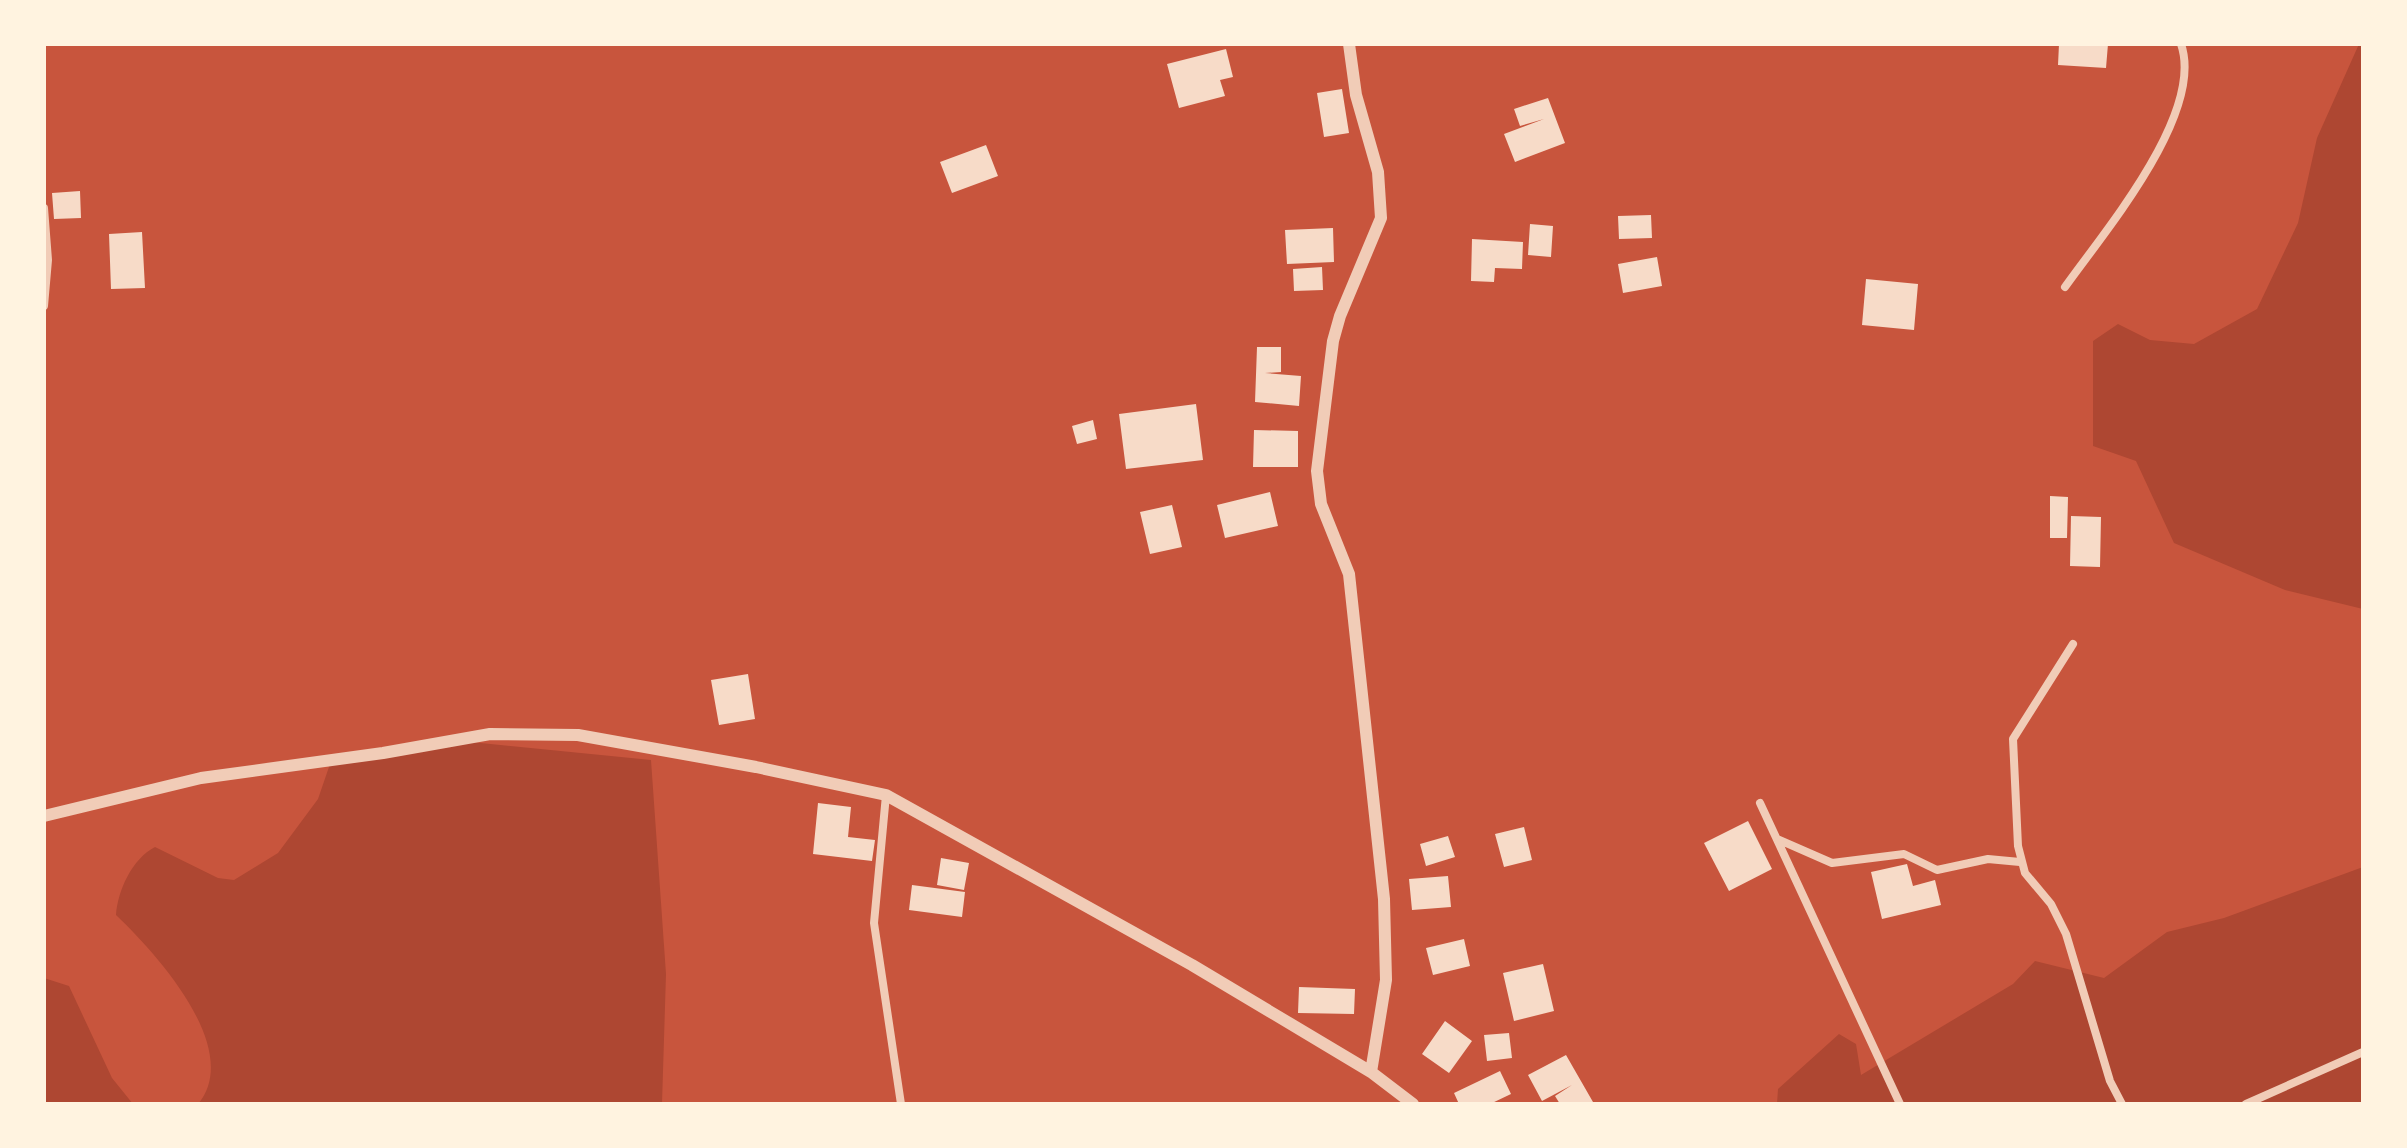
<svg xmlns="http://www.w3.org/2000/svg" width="2407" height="1148" viewBox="0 0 2407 1148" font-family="Cabin,sans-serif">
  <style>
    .green { fill: #ae4732 }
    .building { fill: #f7dbc8 }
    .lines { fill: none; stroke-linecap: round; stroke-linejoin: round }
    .minor { stroke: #f1ccb7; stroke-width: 8 }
    .tertiary { stroke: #f1ccb7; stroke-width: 12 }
  </style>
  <rect width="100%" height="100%" fill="#c8553d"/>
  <path class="green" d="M 2359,44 L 2363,44 L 2363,609 L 2285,590 L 2174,543 L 2136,461 L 2093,446 L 2093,341 L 2118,324 L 2150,340 L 2194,344 L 2257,309 L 2298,223 L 2317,138 Z
    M 471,742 L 651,760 L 666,974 L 662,1104 L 198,1104 C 244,1049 155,952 116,915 C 118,890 132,859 155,847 L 218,878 L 234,880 L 278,853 L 318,799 L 330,764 Z
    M 2363,867 L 2363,1104 L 1777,1104 L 1778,1089 L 1839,1034 L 1856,1044 L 1861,1075 L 2013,984 L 2035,961 L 2104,978 L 2167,932 L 2224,918 Z
    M 44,978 L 69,986 L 112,1078 L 133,1104 L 44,1104 Z"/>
  <path class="building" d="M 2059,44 L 2108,44 L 2106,68 L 2058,65 Z
    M 1226,49 L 1233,77 L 1220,80 L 1225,96 L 1179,108 L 1167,64 Z
    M 1342,89 L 1349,133 L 1324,137 L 1317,93 Z
    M 1548,98 L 1565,143 L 1515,162 L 1504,134 L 1544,119 L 1520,126 L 1514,109 Z
    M 986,145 L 998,176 L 952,193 L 940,162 Z
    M 80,191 L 81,218 L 54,219 L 52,193 Z
    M 1651,215 L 1652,238 L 1619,239 L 1618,216 Z
    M 1530,224 L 1553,226 L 1551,257 L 1528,255 Z
    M 1333,228 L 1334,262 L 1287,264 L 1285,230 Z
    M 142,232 L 145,288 L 111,289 L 109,234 Z
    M 1472,239 L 1523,242 L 1522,269 L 1495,268 L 1494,282 L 1471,281 Z
    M 1657,257 L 1662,286 L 1623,293 L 1618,264 Z
    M 1322,267 L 1323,290 L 1294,291 L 1293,269 Z
    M 1866,279 L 1918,284 L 1914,330 L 1862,325 Z
    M 1257,347 L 1281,347 L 1281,372 L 1265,373 L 1301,376 L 1299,406 L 1255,402 Z
    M 1196,404 L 1203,460 L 1126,469 L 1119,414 Z
    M 1093,420 L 1097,439 L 1077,444 L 1072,426 Z
    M 1254,430 L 1298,431 L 1298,467 L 1253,467 Z
    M 1270,492 L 1278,526 L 1225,538 L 1217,505 Z
    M 2050,496 L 2068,497 L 2067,538 L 2050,538 Z
    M 1172,505 L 1182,547 L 1150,554 L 1140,512 Z
    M 2071,516 L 2101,517 L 2100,567 L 2070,566 Z
    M 748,674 L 755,719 L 719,725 L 711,680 Z
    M 818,803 L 851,807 L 848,837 L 875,840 L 872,861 L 813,854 Z
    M 1748,821 L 1772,869 L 1729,891 L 1704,843 Z
    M 1524,827 L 1532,860 L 1504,867 L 1495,834 Z
    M 1448,836 L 1455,857 L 1426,866 L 1420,844 Z
    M 941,858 L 969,863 L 964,890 L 937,885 Z
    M 1907,864 L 1913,886 L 1935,880 L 1941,905 L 1882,919 L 1871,872 Z
    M 1448,876 L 1451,907 L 1412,910 L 1409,879 Z
    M 912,885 L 965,892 L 962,917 L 909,910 Z
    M 1464,939 L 1470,966 L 1433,975 L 1426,948 Z
    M 1543,964 L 1554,1011 L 1514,1021 L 1503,973 Z
    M 1299,987 L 1355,989 L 1354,1014 L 1298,1013 Z
    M 1445,1021 L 1472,1041 L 1449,1073 L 1422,1054 Z
    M 1509,1033 L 1512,1058 L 1487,1061 L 1484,1035 Z
    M 1566,1055 L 1593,1102 L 1591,1104 L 1560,1104 L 1555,1096 L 1572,1085 L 1542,1101 L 1528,1075 Z
    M 1500,1071 L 1511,1094 L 1490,1104 L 1459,1104 L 1454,1093 Z"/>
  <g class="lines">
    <path class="minor" d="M 44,208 L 48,260 L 44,306
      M 2065,287 C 2104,232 2205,114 2181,44
      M 2073,644 L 2013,739 L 2018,846 L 2025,873 L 2051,904 L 2066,934 L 2110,1081 L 2122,1104
      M 886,795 L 874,923 L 901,1104
      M 1760,803 L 1900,1104
      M 1777,839 L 1832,863 L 1904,854 L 1937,870 L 1988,859 L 2020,862
      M 2246,1104 L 2363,1052"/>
    <path class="tertiary" d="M 1349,44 L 1356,95 L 1378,172 L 1381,218 L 1340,316 L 1333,341 L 1317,471 L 1321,504 L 1349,574 L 1384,899 L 1386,980 L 1371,1072
      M 44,816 L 201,778 L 383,753 L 490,734 L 578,735 L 756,767 L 886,795 L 1192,965 L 1371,1072 L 1413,1104"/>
  </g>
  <rect width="2407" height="1148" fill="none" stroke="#fff3e0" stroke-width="92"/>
</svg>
